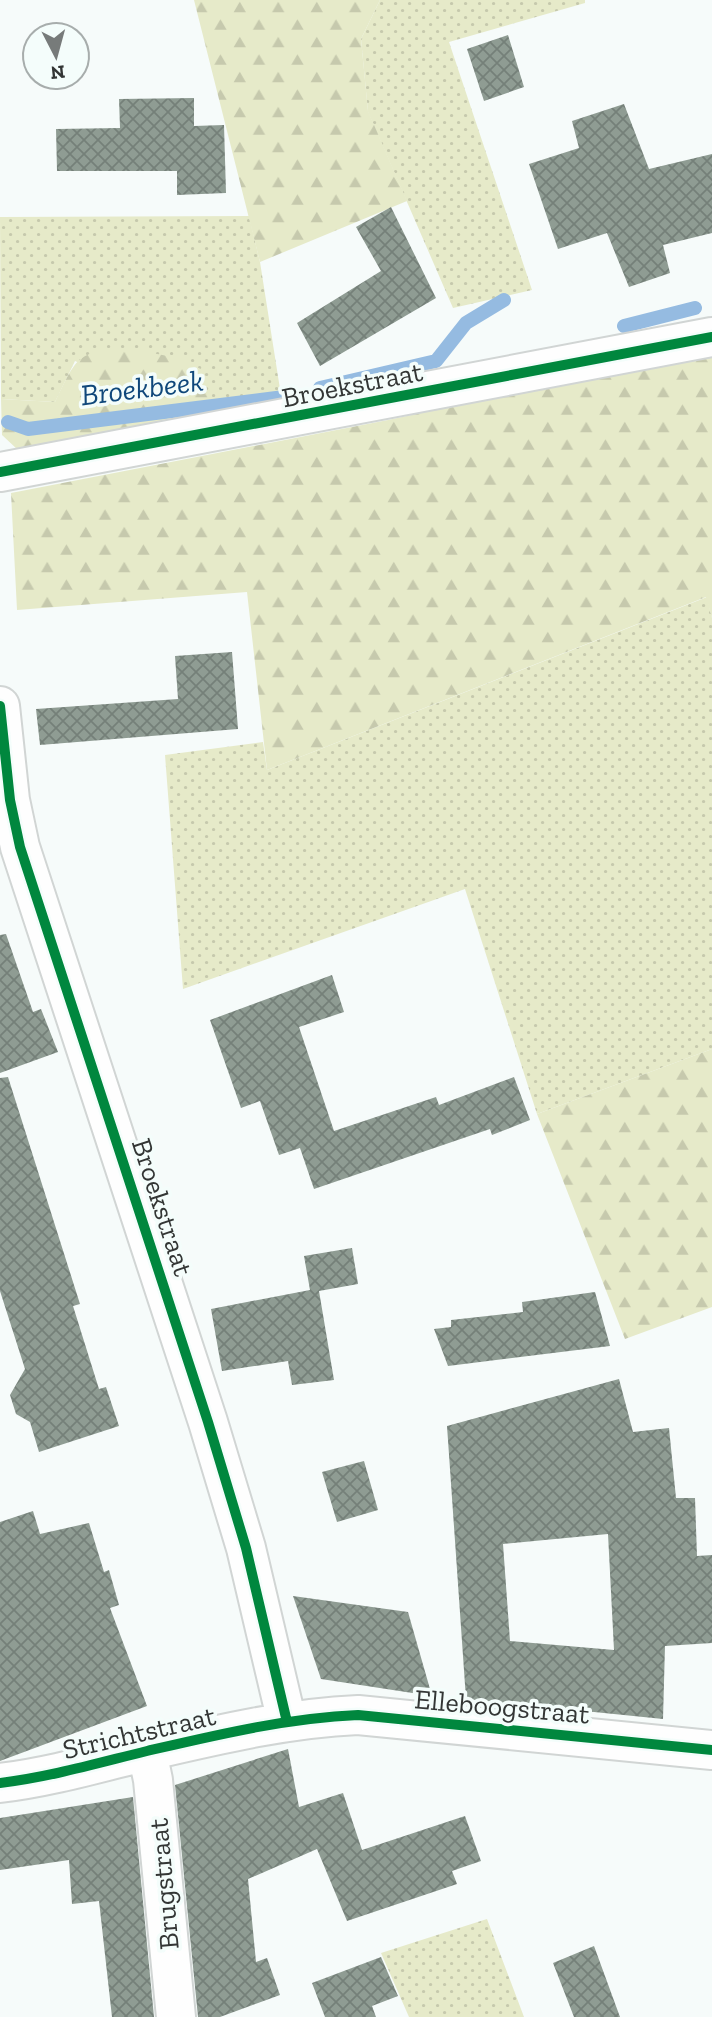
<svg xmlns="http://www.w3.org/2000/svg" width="712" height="2017" viewBox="0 0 712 2017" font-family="'Zilla Slab',serif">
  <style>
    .grass { fill: url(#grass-dots) }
    .forest { fill: url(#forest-firs) }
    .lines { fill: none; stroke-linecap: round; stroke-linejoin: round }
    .stream { stroke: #95bbe1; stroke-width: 14 }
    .building { fill: url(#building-cross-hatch); fill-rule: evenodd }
    .minor-casing { stroke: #d1d5d4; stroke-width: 42 }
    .minor { stroke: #fefefe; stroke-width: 38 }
    .cycleway-casing { stroke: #f4fdfb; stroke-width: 15 }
    .cycleway { stroke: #00873e; stroke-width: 10 }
    .labels { text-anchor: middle; stroke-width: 7; stroke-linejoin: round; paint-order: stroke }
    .street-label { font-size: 28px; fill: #333635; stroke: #f4fdfb }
    .water-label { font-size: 30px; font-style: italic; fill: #0f477a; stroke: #f4fdfb }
  </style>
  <defs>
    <pattern id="grass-dots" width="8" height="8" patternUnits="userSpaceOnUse" patternTransform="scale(1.75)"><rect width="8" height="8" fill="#e6eac9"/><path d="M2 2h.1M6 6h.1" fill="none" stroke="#c6c9ad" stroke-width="1.8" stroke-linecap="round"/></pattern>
    <pattern id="forest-firs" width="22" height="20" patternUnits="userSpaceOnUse" patternTransform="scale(1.75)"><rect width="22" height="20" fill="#e6eac9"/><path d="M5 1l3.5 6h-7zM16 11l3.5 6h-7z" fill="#c6c9ad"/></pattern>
    <pattern id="building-cross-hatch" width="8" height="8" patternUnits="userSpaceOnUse" patternTransform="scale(1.75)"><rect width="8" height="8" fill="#8f9c93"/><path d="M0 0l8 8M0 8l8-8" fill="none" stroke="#758079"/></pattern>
  </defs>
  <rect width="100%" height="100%" fill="#f6fbfa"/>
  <path class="grass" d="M 380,0 L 585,0 L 585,3 L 449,42 L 532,290 L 453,308 L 368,112 L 361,39 Z
    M 249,216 L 260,262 L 283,408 L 211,422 L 75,361 L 55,402 L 1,399 L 0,217 Z
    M 707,597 L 712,618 L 712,1049 L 537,1114 L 465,889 L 183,989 L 165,755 L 263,742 L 267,770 Z
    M 487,1919 L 524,2017 L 409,2017 L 381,1953 Z"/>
  <path class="forest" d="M 194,0 L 380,0 L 361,39 L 368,111 L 407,201 L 260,262 Z
    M 126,348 L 183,359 L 204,371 L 211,422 L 18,450 L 2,435 L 1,399 L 55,402 C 77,358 75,352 126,348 Z
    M 712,351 L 712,618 L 706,597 L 267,770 L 247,592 L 17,610 L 11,493 L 388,420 Z
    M 712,1049 L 712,1307 L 625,1339 L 537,1114 Z"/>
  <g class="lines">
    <path class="stream" d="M 624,326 L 695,308
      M 320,388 L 436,361 L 466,323 L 504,300
      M 8,422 L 28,429 L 284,397"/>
  </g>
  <path class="building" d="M 508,35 L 524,87 L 484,101 L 467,49 Z
    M 194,98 L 194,126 L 224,125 L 226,193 L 177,195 L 177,171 L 57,171 L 56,129 L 120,128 L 119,99 Z
    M 624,104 L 649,169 L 712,154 L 712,233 L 663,245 L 670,273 L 629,287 L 607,233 L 558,249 L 529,164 L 579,148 L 572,121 Z
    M 391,207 L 436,298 L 320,366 L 297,323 L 381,271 L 356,227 Z
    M 232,652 L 238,729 L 40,745 L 36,709 L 178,699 L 175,656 Z
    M 6,934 L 33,1012 L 41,1009 L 58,1052 L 0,1073 L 0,935 Z
    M 332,975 L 344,1012 L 299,1027 L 334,1131 L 436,1097 L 439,1105 L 514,1077 L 530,1120 L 492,1135 L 490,1129 L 314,1189 L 300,1148 L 279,1155 L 260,1101 L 241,1108 L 210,1020 Z
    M 8,1077 L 80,1304 L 73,1306 L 99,1389 L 106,1387 L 119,1426 L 39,1452 L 30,1422 L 16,1414 L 10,1395 L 25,1369 L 0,1291 L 0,1078 Z
    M 352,1248 L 358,1284 L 319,1291 L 334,1380 L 292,1385 L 288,1361 L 222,1371 L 211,1309 L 310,1290 L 304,1256 Z
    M 595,1292 L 610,1346 L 448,1366 L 434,1329 L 451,1327 L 451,1320 L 523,1312 L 522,1302 Z
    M 619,1379 L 633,1432 L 669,1428 L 676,1498 L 695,1498 L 697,1556 L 712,1555 L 712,1643 L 665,1646 L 663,1719 L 466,1699 L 447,1426 ZM 608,1534 L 614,1650 L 510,1641 L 503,1544 Z
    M 364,1461 L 378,1510 L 337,1522 L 322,1472 Z
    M 33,1511 L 40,1534 L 89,1523 L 104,1572 L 109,1570 L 119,1605 L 110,1608 L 147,1706 L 0,1761 L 0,1522 Z
    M 293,1596 L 408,1612 L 432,1696 L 321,1679 Z
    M 288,1749 L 299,1807 L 343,1793 L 362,1850 L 465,1816 L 481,1861 L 452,1871 L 457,1884 L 347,1921 L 317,1849 L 248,1879 L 256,1962 L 267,1958 L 280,1995 L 220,2017 L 198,2017 L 175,1785 Z
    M 133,1797 L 154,2017 L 112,2017 L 99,1901 L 72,1904 L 69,1860 L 0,1870 L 0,1818 Z
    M 594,1946 L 620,2017 L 574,2017 L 553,1963 Z
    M 381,1957 L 398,1996 L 372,2006 L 376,2017 L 325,2017 L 312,1983 Z"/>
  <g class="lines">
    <g class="minor-casing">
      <path id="minor" d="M 0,472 L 712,337
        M 0,706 L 10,800 L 20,847 L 208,1422 L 246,1548 L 287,1722
        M 147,1751 L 153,1780 L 176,2017
        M 0,1783 C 50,1777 98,1763 147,1751 C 216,1735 287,1718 358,1715 L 712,1750"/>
    </g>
    <use href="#minor" class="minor"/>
    <g class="cycleway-casing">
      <path id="cycleway" d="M 0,472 L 712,337
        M 0,706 L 10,800 L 20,847 L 208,1422 L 246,1548 L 287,1722
        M 0,1783 C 50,1777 98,1763 147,1751 C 216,1735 287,1718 358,1715 L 712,1750"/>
    </g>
    <use href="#cycleway" class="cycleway"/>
  </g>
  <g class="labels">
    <g class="street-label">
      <text transform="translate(352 384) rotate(-11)" y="10">Broekstraat</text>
      <text transform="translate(163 1207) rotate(72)" y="10">Broekstraat</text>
      <text transform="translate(502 1706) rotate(5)" y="10">Elleboogstraat</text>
      <text transform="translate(139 1732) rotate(-13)" y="10">Strichtstraat</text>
      <text transform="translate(163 1884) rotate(-95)" y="10">Brugstraat</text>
    </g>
    <g class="water-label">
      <text transform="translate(142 388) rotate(-7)" y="10">Broekbeek</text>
    </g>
  </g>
  <g transform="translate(56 56) rotate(174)"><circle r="33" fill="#f4fdfb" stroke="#a7adac" stroke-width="2"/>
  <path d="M0-5L12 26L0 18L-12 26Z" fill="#777b7a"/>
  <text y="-10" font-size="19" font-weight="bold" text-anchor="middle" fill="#333635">N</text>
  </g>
</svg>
